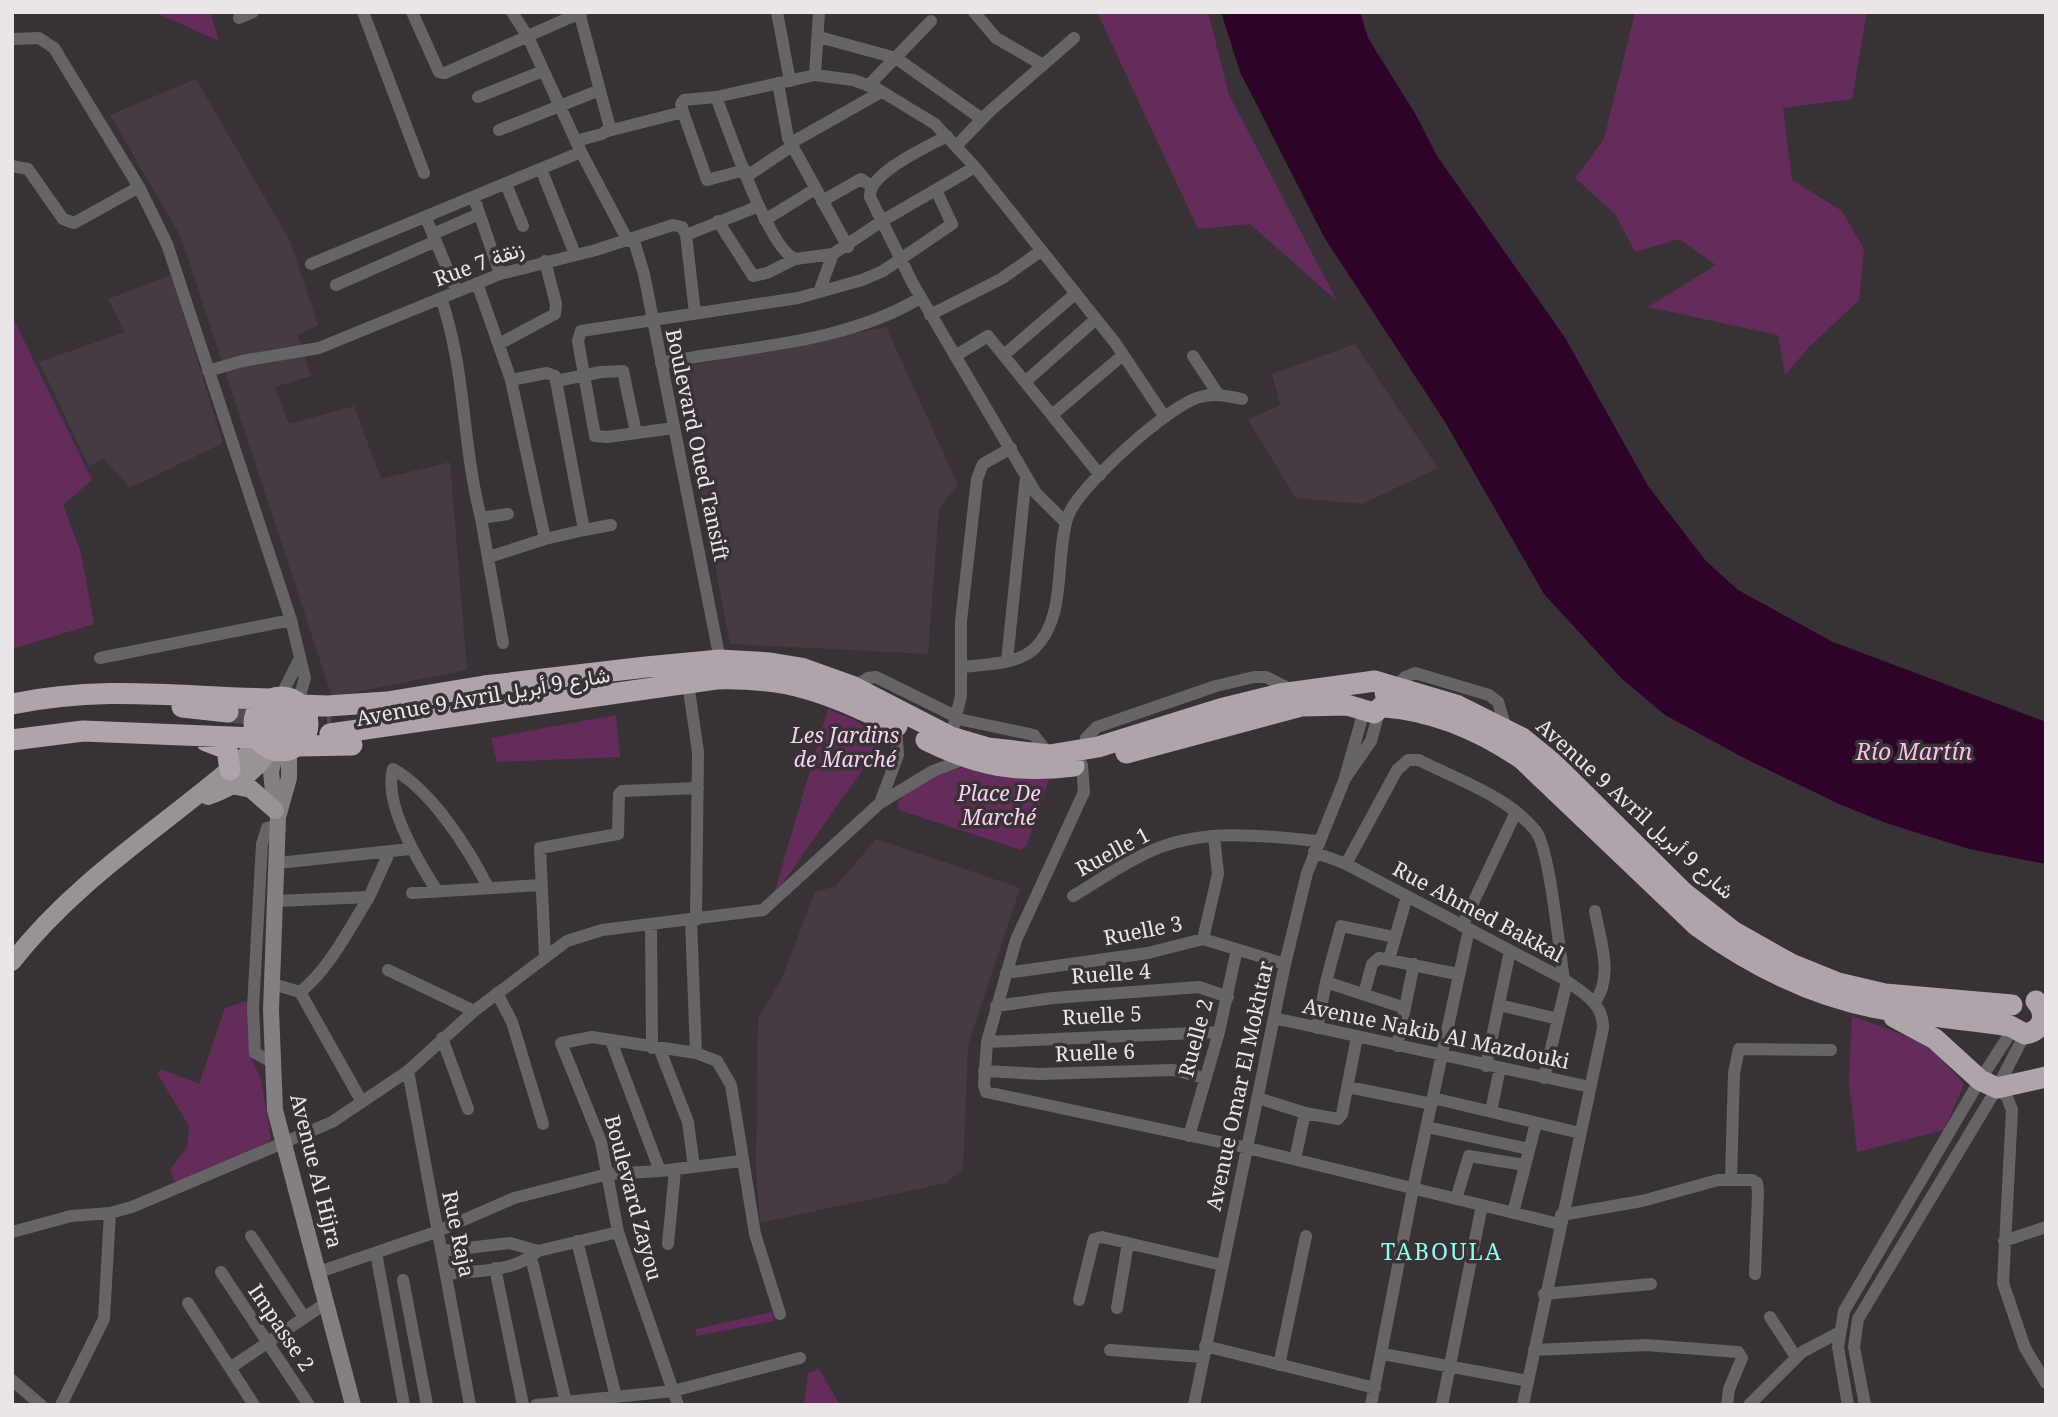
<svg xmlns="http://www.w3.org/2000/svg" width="2058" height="1417" viewBox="0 0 2058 1417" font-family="'Noto Serif',Vazirmatn,serif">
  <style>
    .built { fill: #463a43 }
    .green { fill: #642c5a }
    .water { fill: #2f0229 }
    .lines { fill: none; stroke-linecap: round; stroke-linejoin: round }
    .highway-tunnel { stroke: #534d52; stroke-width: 21; stroke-dasharray: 21 10; stroke-linecap: butt }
    .street { stroke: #676467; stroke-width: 12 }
    .secondary { stroke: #847f82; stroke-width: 16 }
    .primary { stroke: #999397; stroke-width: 18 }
    .highway { stroke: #ada5ab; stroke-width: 21 }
    .labels { text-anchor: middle; stroke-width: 7; stroke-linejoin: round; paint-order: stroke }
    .street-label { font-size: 21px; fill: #e9e5e8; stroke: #383237 }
    .park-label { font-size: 21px; font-style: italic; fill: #f7d1ee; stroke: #383237 }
    .water-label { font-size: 23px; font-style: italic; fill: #f7bfea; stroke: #383237 }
    .neighbourhood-label { font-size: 23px; letter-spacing: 2px; fill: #91faec; stroke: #383237 }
  </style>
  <rect width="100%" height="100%" fill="#383237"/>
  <path class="built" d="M 196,79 L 290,241 L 318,325 L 298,335 L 311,376 L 275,387 L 289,424 L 354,406 L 381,479 L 450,462 L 467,670 L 332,697 L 181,237 L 110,115 Z
    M 171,275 L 223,443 L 130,488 L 104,459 L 89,466 L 39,362 L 125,332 L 108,299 Z
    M 886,327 L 958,485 L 939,508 L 928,654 L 730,644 L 678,368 Z
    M 1355,344 L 1438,468 L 1362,504 L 1296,498 L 1248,420 L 1280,405 L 1272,374 Z
    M 876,839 L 1020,888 L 968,1045 L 963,1169 L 946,1183 L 760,1223 L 756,1167 L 758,1018 L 782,978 L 815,892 L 836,886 Z"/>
  <path class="green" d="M 154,12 L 210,12 L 219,41 Z
    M 1097,12 L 1208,12 L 1229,95 L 1337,301 L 1250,224 L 1198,229 Z
    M 1635,12 L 1867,12 L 1852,99 L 1783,108 L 1792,180 L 1842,211 L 1864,249 L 1859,300 L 1809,347 L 1785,375 L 1778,335 L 1648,307 L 1716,265 L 1679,239 L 1635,252 L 1615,214 L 1575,178 L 1604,139 Z
    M 12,316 L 92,480 L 63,505 L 81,553 L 94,624 L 12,649 Z
    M 828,709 L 853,719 L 874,734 L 877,749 L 773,897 Z
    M 616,715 L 620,757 L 497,762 L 491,738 Z
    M 964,767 L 1049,779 L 1027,845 L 1021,850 L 899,810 L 897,803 L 918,781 Z
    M 253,999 L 250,1055 L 261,1079 L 271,1138 L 268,1143 L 175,1183 L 170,1170 L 187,1147 L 189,1126 L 157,1073 L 161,1069 L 199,1084 L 225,1008 Z
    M 1852,1016 L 1928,1044 L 1964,1084 L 1944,1130 L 1857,1152 L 1849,1082 Z
    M 772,1312 L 774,1321 L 696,1336 L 696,1329 Z
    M 819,1369 L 840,1405 L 804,1405 L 808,1373 Z"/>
  <path class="water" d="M 1221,12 L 1360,12 L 1368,38 L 1416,115 L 1437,156 L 1564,336 L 1648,486 L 1706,561 L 1738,590 L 1833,642 L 2046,722 L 2046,864 L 1969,849 L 1886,823 L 1839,804 L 1744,758 L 1665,715 L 1622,679 L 1544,594 L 1445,422 L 1324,237 L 1240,72 Z"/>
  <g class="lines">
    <path class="highway-tunnel" d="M 228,712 L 264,715
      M 296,719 L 331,719
      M 296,734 L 330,734"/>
    <path class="street" d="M 363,12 L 424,173
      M 412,12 L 439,72 L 445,73 L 582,12
      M 512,12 L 528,37 L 581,152 L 628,241
      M 777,12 L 790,81
      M 819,12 L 815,75 L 716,97 C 728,127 768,249 795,259 L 833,254
      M 974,12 L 996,38 L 1043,65
      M 239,18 L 253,12
      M 819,37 L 896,58 L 982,119
      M 12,39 L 39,38 L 54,48 L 139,187 L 167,244 L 291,620 L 305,678 L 298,702
      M 815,75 L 853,80 L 876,88 L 935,124 L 975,167 L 1116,344 L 1164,416
      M 778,83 L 788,138 L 848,247
      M 868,86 L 931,21
      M 478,97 L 543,71
      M 683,112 L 681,104 L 684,100 L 716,97
      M 499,130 L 600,90
      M 608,131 L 683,112 L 707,180 L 745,170
      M 947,136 C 927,147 868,173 870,197 L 913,284 L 1036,493 L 1066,523
      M 576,141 L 602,134 L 610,128 L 579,12
      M 791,143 L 881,92
      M 956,146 L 990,111 L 1074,38
      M 12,166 L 28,169 L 63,219 L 74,223 L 139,187
      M 541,169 L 575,254
      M 747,176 L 792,146
      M 506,184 L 523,226
      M 474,198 L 500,274
      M 822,201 L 861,179 L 871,186
      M 426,218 L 457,292
      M 765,220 L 815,189
      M 718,221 L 753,276 L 767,273 L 795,259
      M 433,234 L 479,214
      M 686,235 L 695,313
      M 633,238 L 644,274 L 720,660
      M 311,264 L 581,152
      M 477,283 L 511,380 L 545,539 L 489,557
      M 336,285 L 436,241
      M 819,292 L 833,254 L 882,221 L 975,167
      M 441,298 C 466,370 462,445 481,518 L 508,514
      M 930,315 L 1001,279 L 1041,251
      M 499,344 L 555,314 L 556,304 L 545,261
      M 1004,355 L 1075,294
      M 955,356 L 988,336 L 1100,475
      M 1193,356 L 1218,394
      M 661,363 C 747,346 844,344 920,298
      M 208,371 L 242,361 L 319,348 L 500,274 L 596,250 L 673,225 L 682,227 L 686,235 L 759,206
      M 511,380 L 547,373 L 555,376 L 556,381 L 584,530 L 545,539
      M 556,381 L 601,372 L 623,371 L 636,433
      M 1025,382 L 1096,319
      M 1052,415 L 1123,355
      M 674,428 L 607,437 L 595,436 L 578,341 L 581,331 L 798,298 L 862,280 L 883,271 L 952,224 L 936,190
      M 481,518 L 503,643
      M 584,530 L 611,525
      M 100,658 L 291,620
      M 1007,661 L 1026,476
      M 963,667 C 985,664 1016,665 1034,649 C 1068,617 1054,557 1068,516 C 1078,487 1169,405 1200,397 C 1214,393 1228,396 1242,399
      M 688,683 L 698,752 L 696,920
      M 854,687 L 868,678 L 876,677 L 963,720 L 1034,735 L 1049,755
      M 1394,689 L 1405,677 L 1415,673 L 1489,695 L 1498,702 L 1506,728
      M 281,696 L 300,658
      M 951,737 L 961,696 L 961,621 L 977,479 L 983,464 L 1011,448
      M 1083,751 L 1086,738 L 1097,727 L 1216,686 L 1254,677 L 1266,677 L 1294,691
      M 1082,765 L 1084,792 L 1016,940 L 987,1042 L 984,1085 L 986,1092 L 1248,1148 L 1559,1224
      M 1346,777 L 1371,741 L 1379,712
      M 880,803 L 898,755 L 896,725
      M 1314,852 L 1346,864 L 1564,979 C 1581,992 1604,1003 1603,1028 L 1523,1405
      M 278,863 L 410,849
      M 1346,864 L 1397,770 L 1408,760 L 1419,760 C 1458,780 1507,796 1535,830 C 1550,847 1559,951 1564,979
      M 437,891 C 419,863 383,803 393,769 C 432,791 468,848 488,887
      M 412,893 L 541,885
      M 1073,896 C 1100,880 1128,860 1158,848 C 1208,828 1266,836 1318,841
      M 276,901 L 369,897 L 390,851
      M 1595,911 C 1600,941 1614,975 1595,1002
      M 691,920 L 696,1053
      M 651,925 L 652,1048
      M 1462,926 L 1516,812
      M 1203,939 L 1218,874 L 1214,836
      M 545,956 L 540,848 L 618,834 L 619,794 L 622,791 L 698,788
      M 1389,959 L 1407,896
      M 388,970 L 474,1011
      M 1006,973 L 1148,953 L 1203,939 L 1285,964
      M 1326,982 L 1341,926 L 1394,937
      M 273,984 L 300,992 C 330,968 349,929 369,897
      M 300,992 L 362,1102
      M 497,993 L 512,1022 L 543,1124
      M 1364,994 L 1372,964 L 1379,958 L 1457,974
      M 1499,1005 L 1558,1019
      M 996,1006 L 1053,998 L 1199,987 L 1228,997
      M 1274,1018 L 1590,1087
      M 1317,1028 L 1326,982 L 1405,1008
      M 442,1038 L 468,1109
      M 611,1041 L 660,1171
      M 987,1042 L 1219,1032
      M 1397,1046 L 1414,964
      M 660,1050 L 688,1122 L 694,1167
      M 272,1062 L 255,1053 L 253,1008 L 262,844 L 267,828 L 278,826
      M 1486,1066 L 1510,951
      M 408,1071 L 470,1405
      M 984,1071 L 1040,1074 L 1173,1070 L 1205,1078
      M 1544,1078 L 1567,981
      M 1348,1087 L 1432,1104
      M 1997,1088 L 2007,1097 L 2012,1110 L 2003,1283 L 2025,1348 L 2046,1383
      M 1258,1098 L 1305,1113 L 1338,1119 L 1342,1114 L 1357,1037
      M 1433,1098 L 1580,1133
      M 1491,1111 L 1500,1068
      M 1427,1127 L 1529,1149
      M 1189,1136 L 1219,1032 L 1237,949
      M 1295,1159 L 1305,1113
      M 1731,1178 L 1734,1073 L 1739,1049 L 1831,1050
      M 1456,1199 L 1469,1156 L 1525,1165
      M 1513,1213 L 1536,1123
      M 1561,1215 L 1642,1201 L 1718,1180 L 1752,1180 L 1757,1183 L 1758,1192 L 1755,1274
      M 12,1232 L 71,1216 L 110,1213 L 132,1207 L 332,1122 L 408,1071 L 474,1011 L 567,941 L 602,930 L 763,910 L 880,803 L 933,771 L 965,759
      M 251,1236 L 304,1317
      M 577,1241 L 616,1397
      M 2004,1241 L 2046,1227
      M 668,1244 L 675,1170
      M 442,1251 L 510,1243 L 538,1251
      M 376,1253 L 404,1405
      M 530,1253 L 566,1402
      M 495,1268 L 523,1405
      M 221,1272 L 309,1405
      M 319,1272 L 436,1232 L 514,1198 L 608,1174 L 660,1171 L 741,1161
      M 447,1274 C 477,1271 515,1272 538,1251 L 618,1232
      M 403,1280 L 427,1405
      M 1544,1294 L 1651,1284
      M 1079,1300 L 1094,1239 L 1102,1237 L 1222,1265
      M 188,1303 L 254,1405
      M 1117,1308 L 1128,1243
      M 1770,1317 L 1796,1357
      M 1205,1346 L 1375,1388
      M 1110,1350 L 1202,1357
      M 1534,1350 L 1646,1345 L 1738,1352 L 1742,1358 L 1729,1389 L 1727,1405
      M 1383,1354 L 1528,1381
      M 1279,1365 L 1306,1236
      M 230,1368 L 326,1303
      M 12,1380 L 41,1405
      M 61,1405 L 104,1319 L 110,1213
      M 536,1405 L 673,1391 L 800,1358
      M 678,1405 L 618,1232 L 601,1142 L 561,1043 L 592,1037 L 696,1053 L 717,1061 L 731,1085 L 755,1234 L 780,1314
      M 1194,1405 L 1285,964 L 1307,873 L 1344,781 L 1364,711
      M 1371,1405 L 1413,1189 L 1469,929
      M 1442,1405 L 1482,1205
      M 1749,1405 L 1802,1352 L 1838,1333
      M 1848,1405 L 1838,1347 L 1844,1311 L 1980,1080 L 2013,1029
      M 1865,1405 L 1854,1347 L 1858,1319 L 1997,1088 L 2025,1034"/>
    <path class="secondary" d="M 289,750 L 289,778 L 278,817 L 271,1010 L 275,1110 L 353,1405
      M 275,810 L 271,772 L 276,751"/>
    <path class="primary" d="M 232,785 L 251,789 L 275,810
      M 208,796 C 234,787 256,772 271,749
      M 12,962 C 81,873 179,817 261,742"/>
    <path class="highway" d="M254 724a27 27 0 1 1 54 0a27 27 0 1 1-54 0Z
      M 12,704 C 106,685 177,697 270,699
      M 301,705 L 327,706 L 387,702 L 484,686 L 646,667 L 720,660 L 770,663 L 801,668 L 854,687 L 951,737 L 988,748 L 1049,755 L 1098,747 L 1220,709 L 1280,694 L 1375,681 L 1456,705 L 1522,738 L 1554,764 L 1683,892 L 1734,932 L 1791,964 L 1838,983 L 1885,994 L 2012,1005
      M 182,707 L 228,712
      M 1385,707 C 1435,711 1481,731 1522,759 L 1697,926 C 1750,964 1812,996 1877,1008 C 1921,1016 1966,1019 2010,1026 L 2025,1034 C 2043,1031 2048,1015 2036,1001
      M 264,715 L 296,719
      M 264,731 L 296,734
      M 330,734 L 716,679 C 795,677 828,694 897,726
      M 12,740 L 83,731 L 258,738
      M 926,740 C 978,766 1016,773 1074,766
      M 206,741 L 227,749 L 230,770
      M 298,746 L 352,745
      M 1126,753 L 1301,706 L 1347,705 L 1374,713 L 1387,702 L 1384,686
      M 1894,1017 L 1935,1039 L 1980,1080 L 1997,1088 L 2046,1077"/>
  </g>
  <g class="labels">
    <g class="street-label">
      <text transform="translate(479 264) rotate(-20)" y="7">Rue 7 زنقة</text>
      <text transform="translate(697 445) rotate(78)" y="7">Boulevard Oued Tansift</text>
      <text transform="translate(483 697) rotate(-10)" y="7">Avenue 9 Avril شارع 9 أبريل</text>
      <text transform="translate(1635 809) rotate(42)" y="7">Avenue 9 Avril شارع 9 أبريل</text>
      <text transform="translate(1113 852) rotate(-28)" y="7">Ruelle 1</text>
      <text transform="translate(1478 912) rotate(28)" y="7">Rue Ahmed Bakkal</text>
      <text transform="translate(1143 931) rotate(-11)" y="7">Ruelle 3</text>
      <text transform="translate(1111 974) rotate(-4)" y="7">Ruelle 4</text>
      <text transform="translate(1102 1016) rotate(-3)" y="7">Ruelle 5</text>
      <text transform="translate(1436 1034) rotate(12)" y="7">Avenue Nakib Al Mazdouki</text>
      <text transform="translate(1196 1038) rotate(-75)" y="7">Ruelle 2</text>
      <text transform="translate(1095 1053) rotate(-2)" y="7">Ruelle 6</text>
      <text transform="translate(1240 1086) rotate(-78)" y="7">Avenue Omar El Mokhtar</text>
      <text transform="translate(316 1171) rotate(76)" y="7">Avenue Al Hijra</text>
      <text transform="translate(633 1198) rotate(75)" y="7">Boulevard Zayou</text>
      <text transform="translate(458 1234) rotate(78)" y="7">Rue Raja</text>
      <text transform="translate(281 1328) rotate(56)" y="7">Impasse 2</text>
    </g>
    <g class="park-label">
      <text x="845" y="743">Les Jardins<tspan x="845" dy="24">de Marché</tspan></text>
      <text x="999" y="801">Place De<tspan x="999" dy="24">Marché</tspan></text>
    </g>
    <g class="water-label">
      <text x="1914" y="760">Río Martín</text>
    </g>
    <g class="neighbourhood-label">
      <text x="1442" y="1260">TABOULA</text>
    </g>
  </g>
  <rect width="2058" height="1417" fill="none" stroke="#e9e5e8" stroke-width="28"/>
</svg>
